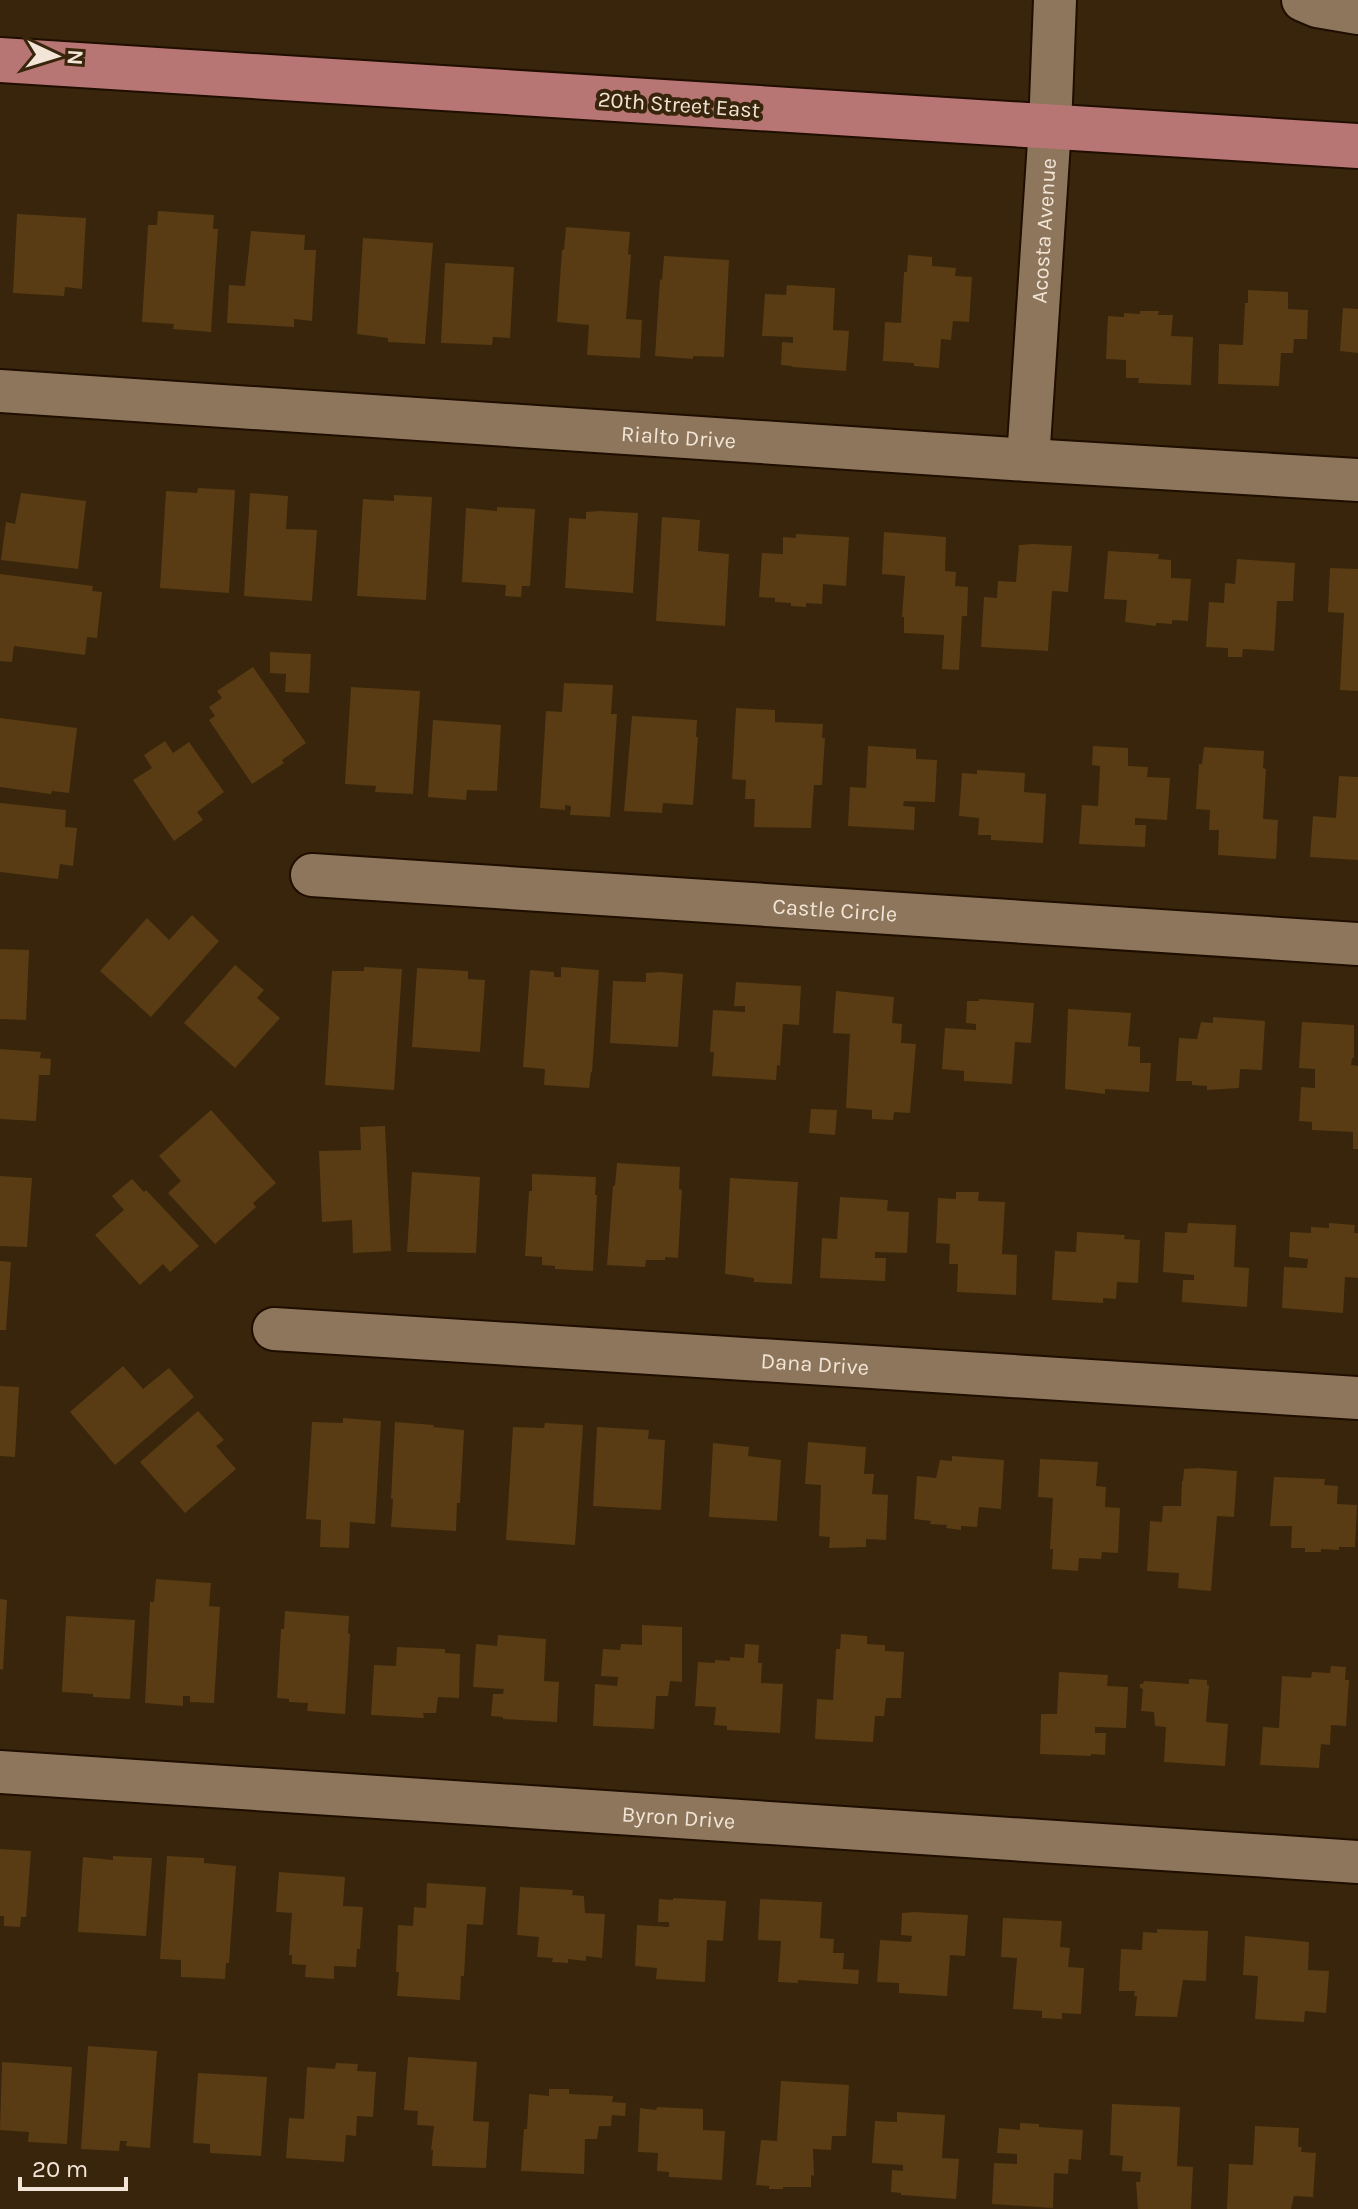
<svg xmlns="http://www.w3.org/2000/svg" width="1358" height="2209" viewBox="0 0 1358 2209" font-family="Karla,sans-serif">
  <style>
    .building { fill: #593c13 }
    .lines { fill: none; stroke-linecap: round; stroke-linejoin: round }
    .minor-casing { stroke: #1f0d00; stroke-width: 46 }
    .primary-casing { stroke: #1f0d00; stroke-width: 48 }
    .minor { stroke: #8d765b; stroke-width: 42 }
    .primary { stroke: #b77674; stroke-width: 44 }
    .labels { text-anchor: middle; stroke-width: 8; stroke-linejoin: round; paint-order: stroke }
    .street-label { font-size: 22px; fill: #f2e5d7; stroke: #38250b }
  </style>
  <rect width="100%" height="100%" fill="#38250b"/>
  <path class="building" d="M 158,211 L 214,215 L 213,229 L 218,229 L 211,332 L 173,329 L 174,324 L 142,322 L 148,225 L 157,225 Z
    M 17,214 L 86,218 L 82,289 L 65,287 L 64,296 L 13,293 Z
    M 566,227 L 630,232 L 628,254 L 631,255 L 626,319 L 642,320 L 640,358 L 587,355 L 589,325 L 557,322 L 562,250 L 564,250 Z
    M 251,231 L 305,235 L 304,250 L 316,250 L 312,321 L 294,319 L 294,327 L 227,323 L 229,285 L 245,286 Z
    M 363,238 L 433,243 L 425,344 L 388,342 L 388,338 L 357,334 Z
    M 908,255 L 932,257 L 932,266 L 956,268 L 955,276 L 972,277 L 969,322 L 953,321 L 951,340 L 941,339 L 939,368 L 914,366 L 914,363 L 883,361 L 885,322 L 901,323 L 904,272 L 907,272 Z
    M 664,256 L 729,260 L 724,357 L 693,356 L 693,359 L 655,356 L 660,279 L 662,280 Z
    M 445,263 L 514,267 L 510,338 L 493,337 L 492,345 L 441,343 Z
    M 787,285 L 835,288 L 833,330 L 849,331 L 846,371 L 792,367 L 792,366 L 781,365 L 782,342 L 793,343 L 793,337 L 762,336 L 765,294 L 786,295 Z
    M 1248,290 L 1288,292 L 1288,309 L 1308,310 L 1307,339 L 1294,339 L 1293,353 L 1281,353 L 1279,386 L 1218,384 L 1219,344 L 1243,345 L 1245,303 L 1248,303 Z
    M 1343,308 L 1358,309 L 1358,353 L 1340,351 Z
    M 1140,311 L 1159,311 L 1158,315 L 1173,315 L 1171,336 L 1193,337 L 1191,385 L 1138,383 L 1139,378 L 1126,378 L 1126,360 L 1106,359 L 1108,316 L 1124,317 L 1124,313 L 1140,314 Z
    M 198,488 L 235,490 L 229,593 L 160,588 L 166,491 L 197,493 Z
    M 21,493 L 86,501 L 78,569 L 1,560 L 6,522 L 15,524 Z
    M 250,493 L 288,496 L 286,529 L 317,530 L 312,601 L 244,596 Z
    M 394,495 L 432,497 L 426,600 L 357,596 L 363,499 L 394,501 Z
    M 497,507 L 535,509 L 530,586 L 522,586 L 521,597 L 505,596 L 506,585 L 462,582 L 466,508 L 497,511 Z
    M 600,511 L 638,513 L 633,593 L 565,588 L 569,518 L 586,519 L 586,512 Z
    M 662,517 L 700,520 L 698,551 L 729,554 L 725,626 L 656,621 Z
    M 884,532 L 946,537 L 945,571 L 956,572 L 955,586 L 968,587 L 967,616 L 962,616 L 959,670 L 942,669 L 944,635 L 904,633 L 904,617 L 902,617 L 905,576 L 882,574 Z
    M 796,534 L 849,537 L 846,586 L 823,584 L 822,604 L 806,603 L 806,607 L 791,606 L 791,603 L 775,602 L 775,598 L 759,597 L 762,553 L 783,554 L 783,537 L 796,538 Z
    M 1033,544 L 1072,546 L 1068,592 L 1052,591 L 1048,651 L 981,647 L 984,597 L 997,598 L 998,581 L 1016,582 L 1019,545 Z
    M 1108,551 L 1159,554 L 1158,559 L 1171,560 L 1171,578 L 1191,579 L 1188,621 L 1172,620 L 1172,624 L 1156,623 L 1156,626 L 1125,622 L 1127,600 L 1104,599 Z
    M 1237,559 L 1295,563 L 1293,601 L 1277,601 L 1274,651 L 1243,649 L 1242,657 L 1228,657 L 1228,648 L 1206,647 L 1209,602 L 1224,603 L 1225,583 L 1235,584 Z
    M 1330,568 L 1358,569 L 1358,691 L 1340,690 L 1344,613 L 1328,612 Z
    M 0,574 L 93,586 L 92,591 L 102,592 L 97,638 L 87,637 L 85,655 L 14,646 L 12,662 L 0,661 Z
    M 270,652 L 311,654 L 309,693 L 285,692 L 286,674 L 270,673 Z
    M 253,667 L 306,743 L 282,760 L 284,763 L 252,784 L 209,720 L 215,716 L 209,707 L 222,698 L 217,691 Z
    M 564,683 L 613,685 L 611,714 L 617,714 L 610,817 L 570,815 L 571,806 L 565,805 L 565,810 L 540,808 L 546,711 L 562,712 Z
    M 351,687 L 420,691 L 413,794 L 375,792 L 376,786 L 345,784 Z
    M 736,708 L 775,710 L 775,722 L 823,724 L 822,738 L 825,738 L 822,785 L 814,785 L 811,828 L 754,827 L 755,799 L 745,799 L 746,780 L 732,779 Z
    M 632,716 L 697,720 L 696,737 L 698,737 L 693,805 L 663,803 L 662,813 L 624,811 Z
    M 0,718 L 77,728 L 69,793 L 52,791 L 51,794 L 0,787 Z
    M 433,720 L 501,725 L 497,791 L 467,790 L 466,800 L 428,797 Z
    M 165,741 L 173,753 L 189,742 L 224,792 L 197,812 L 203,820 L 174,841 L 133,780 L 152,768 L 144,755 Z
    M 868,746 L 916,749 L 916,759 L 937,760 L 935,802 L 904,801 L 903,806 L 915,807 L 914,830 L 848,826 L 850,787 L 866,788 Z
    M 1093,746 L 1128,748 L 1128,766 L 1148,767 L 1147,777 L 1170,778 L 1167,820 L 1135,818 L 1135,825 L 1146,825 L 1145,847 L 1079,844 L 1082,805 L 1098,806 L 1100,766 L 1092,765 Z
    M 1204,747 L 1264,751 L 1263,768 L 1266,769 L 1263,819 L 1278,820 L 1276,859 L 1218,855 L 1219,830 L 1209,830 L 1210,810 L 1196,809 L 1199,764 L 1202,764 Z
    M 977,770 L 1025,773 L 1024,792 L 1046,794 L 1043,843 L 991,840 L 991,835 L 978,835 L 979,818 L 959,816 L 962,773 L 977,774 Z
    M 1339,776 L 1358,777 L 1358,860 L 1310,857 L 1313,816 L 1336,818 Z
    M 0,803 L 66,810 L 65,827 L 77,828 L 73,866 L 60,864 L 58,879 L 0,872 Z
    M 192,915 L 219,941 L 151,1017 L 100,971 L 147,918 L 169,940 Z
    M 0,949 L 29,950 L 26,1020 L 0,1019 Z
    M 235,965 L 264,990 L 257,998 L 280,1018 L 235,1068 L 184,1023 Z
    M 364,967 L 402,969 L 394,1090 L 325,1085 L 332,971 L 364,971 Z
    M 561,967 L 599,970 L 592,1072 L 591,1072 L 589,1088 L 544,1085 L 545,1069 L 523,1067 L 530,970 L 554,972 L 554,977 L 561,977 Z
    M 417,968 L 468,971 L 468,979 L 485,980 L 480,1052 L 412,1047 Z
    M 661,972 L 683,974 L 678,1047 L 610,1043 L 613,981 L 646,982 L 646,973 Z
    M 736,982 L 801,986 L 799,1025 L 783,1024 L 780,1066 L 777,1065 L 776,1080 L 712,1076 L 714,1052 L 710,1052 L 713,1010 L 745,1012 L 745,1006 L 734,1006 Z
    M 836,991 L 894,997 L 892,1023 L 902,1024 L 901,1043 L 916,1044 L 910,1113 L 894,1112 L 893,1120 L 872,1119 L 872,1110 L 846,1108 L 850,1034 L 833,1033 Z
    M 979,999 L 1034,1003 L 1031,1043 L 1015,1042 L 1012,1084 L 964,1081 L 964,1071 L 942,1069 L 945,1028 L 976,1030 L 976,1024 L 966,1023 L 967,1001 L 979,1001 Z
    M 1068,1009 L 1131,1013 L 1128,1046 L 1140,1047 L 1140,1063 L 1151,1063 L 1149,1092 L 1105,1089 L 1105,1094 L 1065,1089 Z
    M 1213,1017 L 1265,1021 L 1262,1070 L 1240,1069 L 1239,1088 L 1207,1090 L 1207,1086 L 1192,1085 L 1192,1081 L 1176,1081 L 1179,1038 L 1197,1039 L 1201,1022 L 1213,1023 Z
    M 1302,1022 L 1354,1025 L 1354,1058 L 1352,1058 L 1351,1065 L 1358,1066 L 1358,1149 L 1353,1149 L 1353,1132 L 1312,1130 L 1312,1122 L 1299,1121 L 1301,1087 L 1315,1088 L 1315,1069 L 1299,1068 Z
    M 0,1049 L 41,1052 L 40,1058 L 51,1059 L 50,1075 L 39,1075 L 36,1121 L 0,1119 Z
    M 811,1109 L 837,1110 L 835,1135 L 809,1133 Z
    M 211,1110 L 276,1183 L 253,1203 L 256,1207 L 215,1244 L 168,1193 L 181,1181 L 159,1156 Z
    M 385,1126 L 391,1251 L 353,1253 L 352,1220 L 322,1222 L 319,1151 L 361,1150 L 360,1127 Z
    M 617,1163 L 680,1167 L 679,1189 L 682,1190 L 678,1258 L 665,1257 L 665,1260 L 646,1260 L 645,1267 L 607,1265 L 613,1186 L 615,1185 Z
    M 412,1172 L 480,1177 L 476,1253 L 407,1252 Z
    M 532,1174 L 596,1177 L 595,1195 L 597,1195 L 593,1271 L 555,1269 L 555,1266 L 542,1265 L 542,1257 L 525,1256 L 529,1191 L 532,1191 Z
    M 0,1176 L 32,1178 L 27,1247 L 0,1246 Z
    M 730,1178 L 798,1182 L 792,1284 L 754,1282 L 754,1278 L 725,1274 Z
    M 132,1179 L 144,1192 L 146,1190 L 199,1246 L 170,1272 L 163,1264 L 140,1285 L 95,1235 L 124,1210 L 112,1196 Z
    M 956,1192 L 979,1192 L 978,1201 L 1005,1202 L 1002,1254 L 1017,1255 L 1016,1295 L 957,1292 L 958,1264 L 949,1264 L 950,1244 L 936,1243 L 938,1198 L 956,1199 Z
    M 840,1197 L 888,1200 L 887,1211 L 909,1212 L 907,1253 L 875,1252 L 875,1258 L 886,1258 L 885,1281 L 820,1278 L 822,1238 L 837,1239 Z
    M 1188,1223 L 1236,1225 L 1234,1267 L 1249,1268 L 1247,1307 L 1182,1302 L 1183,1280 L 1194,1280 L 1194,1275 L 1163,1272 L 1165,1232 L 1187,1233 Z
    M 1329,1223 L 1355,1225 L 1354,1233 L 1358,1233 L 1358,1278 L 1345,1277 L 1343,1313 L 1282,1308 L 1284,1267 L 1307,1268 L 1308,1259 L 1289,1257 L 1290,1232 L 1311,1233 L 1311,1227 L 1329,1228 Z
    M 1077,1232 L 1125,1235 L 1124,1239 L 1140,1240 L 1138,1283 L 1117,1282 L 1116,1299 L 1103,1298 L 1103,1303 L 1052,1300 L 1055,1251 L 1076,1252 Z
    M 0,1261 L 11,1262 L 6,1330 L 0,1330 Z
    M 123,1366 L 143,1389 L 169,1368 L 194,1397 L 115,1465 L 70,1412 Z
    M 0,1386 L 19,1387 L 15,1457 L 0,1456 Z
    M 198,1411 L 224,1440 L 216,1446 L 236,1469 L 185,1513 L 140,1462 Z
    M 343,1418 L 381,1421 L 375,1524 L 350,1522 L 349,1548 L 320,1547 L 321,1520 L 306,1519 L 312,1422 L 343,1423 Z
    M 395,1422 L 434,1425 L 433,1427 L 464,1430 L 460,1503 L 457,1503 L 456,1531 L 391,1527 L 393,1499 L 391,1499 Z
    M 545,1423 L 583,1425 L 575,1545 L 506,1540 L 513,1427 L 544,1428 Z
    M 597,1427 L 649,1430 L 648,1439 L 665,1440 L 661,1510 L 593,1506 Z
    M 808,1442 L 866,1447 L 864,1474 L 874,1474 L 872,1494 L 888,1495 L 886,1540 L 866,1539 L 866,1547 L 829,1548 L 830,1537 L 819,1536 L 821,1485 L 805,1484 Z
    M 713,1443 L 749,1447 L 748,1456 L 781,1460 L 777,1521 L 709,1517 Z
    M 952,1456 L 1004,1460 L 1001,1509 L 979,1507 L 977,1527 L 961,1526 L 961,1530 L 946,1528 L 947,1525 L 930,1524 L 931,1521 L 914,1519 L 917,1476 L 936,1478 L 940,1460 L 952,1461 Z
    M 1040,1459 L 1098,1462 L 1096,1486 L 1106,1487 L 1105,1507 L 1120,1508 L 1118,1553 L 1102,1552 L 1101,1559 L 1079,1558 L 1078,1571 L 1052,1569 L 1053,1549 L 1050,1549 L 1053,1498 L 1038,1497 Z
    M 1198,1468 L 1237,1471 L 1234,1517 L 1217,1516 L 1211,1591 L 1178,1588 L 1179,1573 L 1147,1571 L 1150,1521 L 1162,1522 L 1163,1506 L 1181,1506 L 1182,1481 L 1183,1481 L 1184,1469 Z
    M 1274,1477 L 1325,1479 L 1324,1485 L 1338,1486 L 1337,1504 L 1357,1505 L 1355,1547 L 1339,1547 L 1339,1550 L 1321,1549 L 1321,1552 L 1305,1552 L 1305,1548 L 1291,1548 L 1292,1526 L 1270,1526 Z
    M 156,1579 L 211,1583 L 209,1606 L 220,1607 L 214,1703 L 190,1702 L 190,1696 L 183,1696 L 183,1706 L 145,1703 L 150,1602 L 154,1602 Z
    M 0,1599 L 7,1600 L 3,1670 L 0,1669 Z
    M 285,1611 L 349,1616 L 348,1633 L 350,1634 L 345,1714 L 307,1711 L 308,1703 L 289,1702 L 289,1699 L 277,1698 L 281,1629 L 284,1629 Z
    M 66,1616 L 135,1620 L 130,1699 L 93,1697 L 93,1694 L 62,1692 Z
    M 642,1625 L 682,1627 L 682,1682 L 670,1681 L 668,1696 L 656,1696 L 654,1729 L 593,1726 L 595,1684 L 617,1686 L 618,1677 L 601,1676 L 603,1649 L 620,1650 L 621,1644 L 642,1645 Z
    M 841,1634 L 867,1636 L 867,1644 L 885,1645 L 885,1651 L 904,1652 L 901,1698 L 886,1698 L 884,1716 L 875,1716 L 873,1742 L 815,1739 L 817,1699 L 833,1700 L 836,1649 L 840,1649 Z
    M 498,1635 L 546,1639 L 544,1681 L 559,1682 L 557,1722 L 503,1719 L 503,1717 L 491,1716 L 493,1694 L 503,1694 L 504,1689 L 473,1687 L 476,1644 L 497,1646 Z
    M 745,1644 L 759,1645 L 758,1663 L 762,1663 L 761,1683 L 783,1684 L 780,1733 L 727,1730 L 727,1726 L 714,1725 L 716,1707 L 695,1706 L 698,1662 L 715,1663 L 715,1660 L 730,1661 L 730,1657 L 744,1658 Z
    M 397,1647 L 445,1649 L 445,1653 L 460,1654 L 459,1698 L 438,1697 L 436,1713 L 423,1713 L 424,1718 L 371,1715 L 374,1665 L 396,1666 Z
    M 1331,1666 L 1346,1667 L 1345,1680 L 1349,1680 L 1346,1726 L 1331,1725 L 1330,1745 L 1321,1744 L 1319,1768 L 1260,1765 L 1263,1727 L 1279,1728 L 1282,1676 L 1311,1678 L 1312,1672 L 1330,1673 Z
    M 1059,1672 L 1108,1675 L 1107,1686 L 1128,1687 L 1126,1728 L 1095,1727 L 1095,1733 L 1106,1733 L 1105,1755 L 1091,1754 L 1091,1756 L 1040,1754 L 1041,1714 L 1057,1714 Z
    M 1189,1679 L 1207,1680 L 1207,1685 L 1209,1685 L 1206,1722 L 1228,1724 L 1225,1766 L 1164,1762 L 1166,1727 L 1155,1726 L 1154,1712 L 1141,1711 L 1143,1689 L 1140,1688 L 1140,1684 L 1143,1684 L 1144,1681 L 1189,1684 Z
    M 0,1849 L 31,1851 L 26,1917 L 21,1917 L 20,1927 L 4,1926 L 4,1916 L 0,1916 Z
    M 113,1856 L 152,1858 L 146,1936 L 78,1932 L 83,1857 L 113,1860 Z
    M 167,1856 L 204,1858 L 204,1863 L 236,1866 L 229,1963 L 226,1963 L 225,1979 L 181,1977 L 181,1960 L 160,1959 Z
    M 279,1872 L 345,1877 L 343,1906 L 363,1907 L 360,1949 L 357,1949 L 356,1967 L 334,1966 L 334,1979 L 305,1977 L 306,1965 L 292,1964 L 292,1955 L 289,1955 L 292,1913 L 276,1912 Z
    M 427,1883 L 486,1887 L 483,1925 L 467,1924 L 464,1976 L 461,1976 L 460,2000 L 397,1996 L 399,1972 L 396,1972 L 398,1925 L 413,1926 L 414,1907 L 426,1908 Z
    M 520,1887 L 573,1890 L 572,1895 L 584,1896 L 585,1913 L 605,1914 L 602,1958 L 586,1956 L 586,1961 L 568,1959 L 568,1963 L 552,1962 L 553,1958 L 537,1957 L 539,1937 L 517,1935 Z
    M 673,1898 L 726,1901 L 723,1941 L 707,1940 L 705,1982 L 656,1979 L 657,1968 L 635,1966 L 637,1925 L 669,1927 L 669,1922 L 658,1922 L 659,1899 L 673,1900 Z
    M 760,1899 L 822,1902 L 820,1938 L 834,1939 L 833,1953 L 844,1953 L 843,1969 L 859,1970 L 858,1984 L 798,1980 L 798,1983 L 778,1982 L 781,1941 L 758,1940 Z
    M 914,1912 L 968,1915 L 965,1956 L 950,1955 L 947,1996 L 899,1993 L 899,1983 L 877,1982 L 880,1940 L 911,1942 L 912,1936 L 901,1935 L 902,1913 Z
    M 1003,1918 L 1062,1921 L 1060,1947 L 1070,1948 L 1068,1967 L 1084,1968 L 1081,2014 L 1062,2013 L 1062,2019 L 1042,2018 L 1042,2011 L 1013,2009 L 1017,1958 L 1001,1957 Z
    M 1157,1929 L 1208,1931 L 1206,1981 L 1183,1980 L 1177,2017 L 1135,2016 L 1137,1996 L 1134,1996 L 1135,1991 L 1119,1991 L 1121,1949 L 1142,1950 L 1143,1932 L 1157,1933 Z
    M 1245,1936 L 1309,1942 L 1308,1970 L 1329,1971 L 1326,2013 L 1305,2011 L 1304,2022 L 1255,2019 L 1258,1976 L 1243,1975 Z
    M 88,2046 L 157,2051 L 150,2148 L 126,2146 L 127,2141 L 120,2141 L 119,2151 L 81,2149 Z
    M 408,2057 L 477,2062 L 473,2121 L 489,2122 L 486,2168 L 432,2166 L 433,2150 L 431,2150 L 434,2126 L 417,2125 L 418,2111 L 404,2110 Z
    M 2,2062 L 72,2067 L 67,2144 L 28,2142 L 29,2132 L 0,2130 Z
    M 336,2063 L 358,2064 L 357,2071 L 376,2072 L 373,2117 L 357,2116 L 356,2136 L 346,2135 L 344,2162 L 286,2158 L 289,2118 L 304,2119 L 307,2067 L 335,2069 Z
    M 198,2073 L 267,2077 L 261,2156 L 210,2153 L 210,2144 L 193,2143 Z
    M 781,2081 L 849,2085 L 846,2136 L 832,2136 L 831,2150 L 813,2149 L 814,2176 L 811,2175 L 811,2187 L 783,2187 L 783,2189 L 769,2189 L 769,2186 L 756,2185 L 761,2140 L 777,2141 Z
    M 549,2089 L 569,2089 L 569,2094 L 613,2096 L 612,2102 L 626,2103 L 625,2116 L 612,2115 L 611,2126 L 599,2126 L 597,2139 L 585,2139 L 584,2174 L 521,2171 L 524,2129 L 527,2129 L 529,2094 L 549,2096 Z
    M 1112,2104 L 1180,2107 L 1177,2166 L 1193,2167 L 1191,2209 L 1138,2209 L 1136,2182 L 1140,2182 L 1141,2172 L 1122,2171 L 1123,2156 L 1110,2155 Z
    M 657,2107 L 703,2109 L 703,2130 L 725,2131 L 722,2180 L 669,2177 L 669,2172 L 657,2171 L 658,2153 L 638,2152 L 640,2108 L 656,2110 Z
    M 897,2112 L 945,2115 L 942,2158 L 959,2159 L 956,2199 L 901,2195 L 901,2193 L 891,2192 L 892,2170 L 903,2171 L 903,2165 L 872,2163 L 875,2121 L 897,2122 Z
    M 1020,2123 L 1039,2124 L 1039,2127 L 1083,2130 L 1081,2160 L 1069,2159 L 1068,2174 L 1054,2173 L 1053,2208 L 992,2204 L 994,2163 L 1017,2164 L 1017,2154 L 997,2153 L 999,2128 L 1020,2130 Z
    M 1255,2126 L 1299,2128 L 1298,2147 L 1302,2147 L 1301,2152 L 1316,2153 L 1313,2197 L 1294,2196 L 1291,2209 L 1227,2209 L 1229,2164 L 1253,2165 Z"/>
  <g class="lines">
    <g class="minor-casing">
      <g id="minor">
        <path d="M 1303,0 L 1317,6 L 1358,13"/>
        <path id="s1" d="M 0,391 L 1028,460 L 1358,480"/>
        <path id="s2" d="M 1028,460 L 1050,127 L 1055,0"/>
        <path id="s3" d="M 312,875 L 1358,944"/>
        <path id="s4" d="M 274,1329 L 1358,1398"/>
        <path id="s5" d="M 0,1772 L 1358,1862"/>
      </g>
    </g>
    <g class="primary-casing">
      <path id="primary" d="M 0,60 L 1358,146"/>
    </g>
    <use href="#minor" class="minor"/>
    <use href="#primary" class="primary"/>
  </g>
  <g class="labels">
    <g class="street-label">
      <text transform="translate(679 104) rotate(4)" y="8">20th Street East</text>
      <text dy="8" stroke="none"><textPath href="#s2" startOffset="230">Acosta Avenue</textPath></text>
      <text dy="8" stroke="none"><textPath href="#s1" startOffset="680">Rialto Drive</textPath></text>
      <text dy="8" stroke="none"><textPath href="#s3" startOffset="524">Castle Circle</textPath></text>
      <text dy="8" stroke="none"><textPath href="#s4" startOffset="542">Dana Drive</textPath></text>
      <text dy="8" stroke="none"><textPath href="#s5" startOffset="680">Byron Drive</textPath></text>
    </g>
  </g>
  <g transform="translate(56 56) rotate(94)" stroke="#38250b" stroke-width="6" paint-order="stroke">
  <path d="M0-6L14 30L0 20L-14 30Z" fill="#f2e5d7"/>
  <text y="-12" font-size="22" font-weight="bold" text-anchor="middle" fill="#f2e5d7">N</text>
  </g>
  <path d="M20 2177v12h106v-12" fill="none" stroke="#f2e5d7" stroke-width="4"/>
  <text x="32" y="2177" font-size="24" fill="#f2e5d7" stroke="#38250b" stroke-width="6" paint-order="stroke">20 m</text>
</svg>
